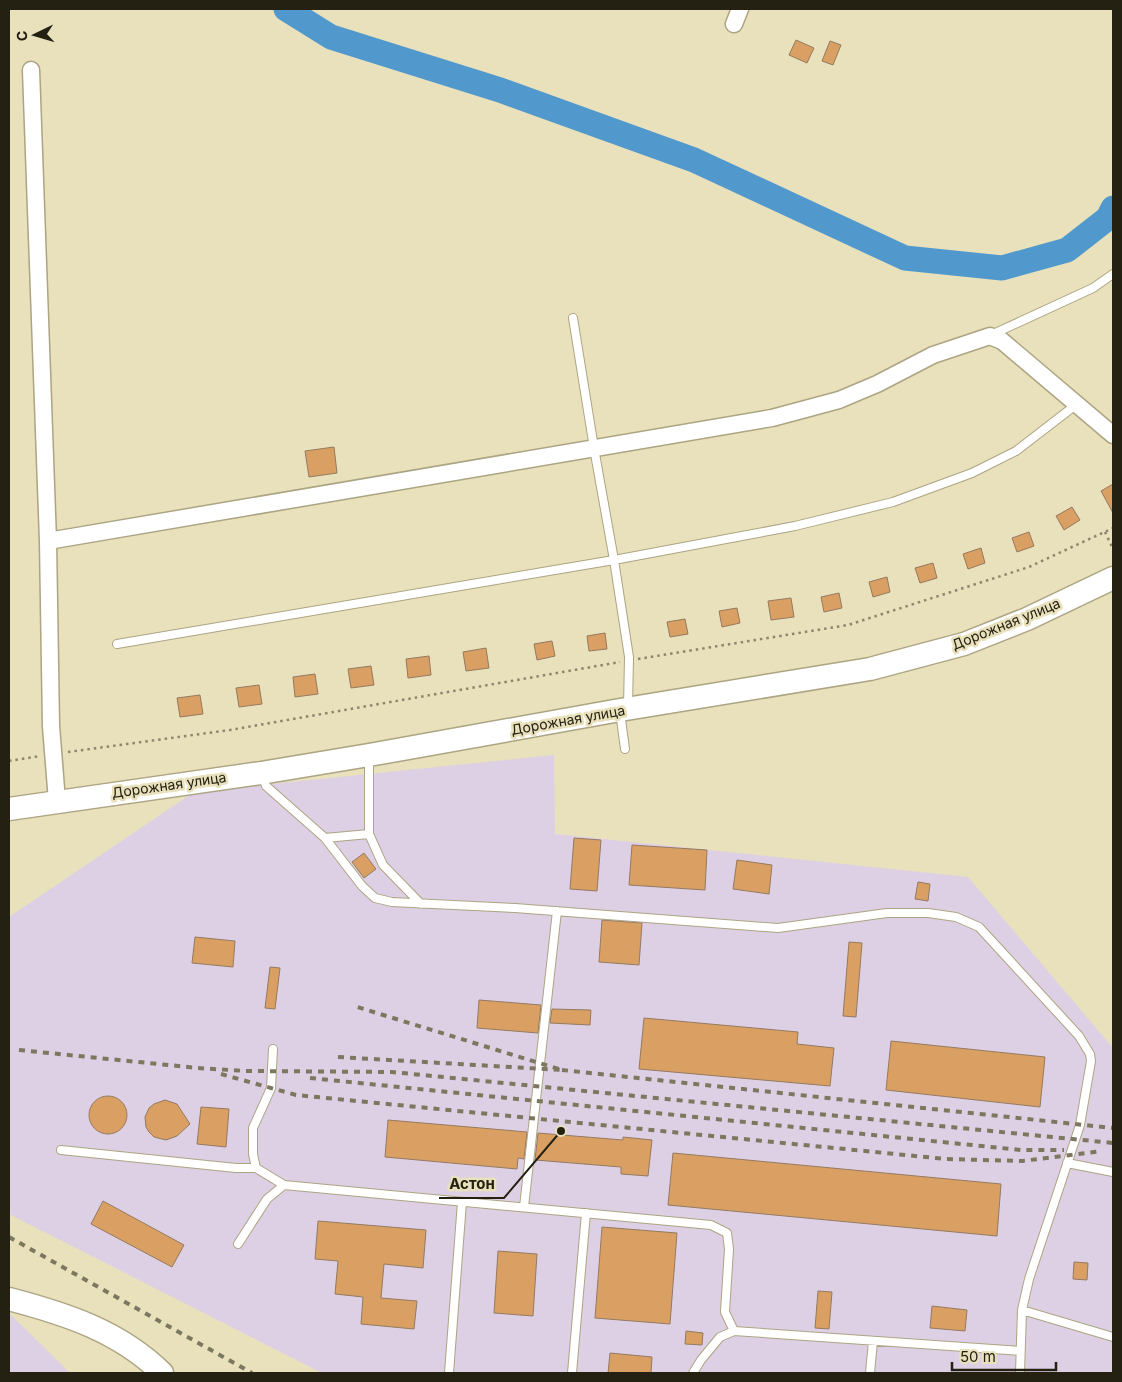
<svg xmlns="http://www.w3.org/2000/svg" width="1122" height="1382" viewBox="0 0 1122 1382" font-family="Inter,sans-serif">
  <style>
    .industrial { fill: #ded0e4 }
    .lines { fill: none; stroke-linecap: round; stroke-linejoin: round }
    .river { stroke: #5199cd; stroke-width: 25 }
    .building { fill: #da9f62; stroke: #937a61 }
    .lane-casing { stroke: #aca482; stroke-width: 10 }
    .street-casing { stroke: #aca482; stroke-width: 19 }
    .secondary-casing { stroke: #aca482; stroke-width: 25 }
    .path { stroke: #8c866c; stroke-width: 2.5; stroke-dasharray: 2.5 4; stroke-linecap: butt }
    .lane { stroke: #fff; stroke-width: 8 }
    .street { stroke: #fff; stroke-width: 16 }
    .secondary { stroke: #fff; stroke-width: 22 }
    .rail { stroke: #7c775f; stroke-width: 4; stroke-dasharray: 6 6; stroke-linecap: butt }
    .labels { text-anchor: middle; stroke-width: 5; stroke-linejoin: round; paint-order: stroke }
    .street-label { font-size: 14px; fill: #242113; stroke: #e9e0bc }
    .leader { fill: none; stroke: #242113; stroke-width: 2 }
    .callout-dot { fill: #242113; stroke: #e9e0bc; stroke-width: 2 }
    .callout-label { font-size: 15px; text-anchor: middle; font-weight: bold; fill: #242113; stroke: #e9e0bc; stroke-width: 5; stroke-linejoin: round; paint-order: stroke }
  </style>
  <rect width="100%" height="100%" fill="#e9e0bc"/>
  <path class="industrial" d="M 554,755 L 555,834 L 968,877 L 1113,1048 L 1113,1373 L 322,1373 L 9,1214 L 9,917 L 194,792 Z
    M 9,1313 L 70,1373 L 9,1373 Z"/>
  <g class="lines">
    <path class="river" d="M 286,9 L 331,37 L 500,90 L 694,160 L 905,258 L 1002,268 L 1067,250 L 1108,218 L 1113,208"/>
  </g>
  <path class="building" d="M 796,40 L 814,48 L 807,63 L 789,55 Z
    M 830,41 L 841,45 L 833,65 L 822,61 Z
    M 334,447 L 337,473 L 309,477 L 305,451 Z
    M 1113,484 L 1113,513 L 1101,491 Z
    M 1072,507 L 1080,520 L 1064,530 L 1056,516 Z
    M 1029,532 L 1034,546 L 1017,552 L 1012,538 Z
    M 981,548 L 985,563 L 968,569 L 963,554 Z
    M 933,563 L 937,578 L 920,583 L 915,568 Z
    M 887,577 L 890,592 L 873,597 L 869,582 Z
    M 839,593 L 842,608 L 824,612 L 821,597 Z
    M 791,598 L 794,617 L 771,620 L 768,601 Z
    M 737,608 L 740,623 L 722,627 L 719,611 Z
    M 685,619 L 688,634 L 670,637 L 667,622 Z
    M 605,633 L 607,649 L 589,651 L 587,636 Z
    M 552,641 L 555,656 L 537,660 L 534,644 Z
    M 486,648 L 489,668 L 466,671 L 463,652 Z
    M 429,656 L 431,675 L 408,678 L 406,659 Z
    M 371,666 L 374,685 L 351,688 L 348,669 Z
    M 315,674 L 318,694 L 295,697 L 293,677 Z
    M 259,685 L 262,704 L 239,707 L 236,688 Z
    M 200,695 L 203,714 L 180,717 L 177,698 Z
    M 574,838 L 601,840 L 597,891 L 570,889 Z
    M 632,845 L 707,850 L 705,890 L 629,885 Z
    M 364,853 L 376,869 L 364,878 L 352,862 Z
    M 737,860 L 772,865 L 769,894 L 733,889 Z
    M 918,882 L 930,884 L 928,901 L 915,899 Z
    M 602,920 L 642,923 L 639,965 L 599,962 Z
    M 195,937 L 235,941 L 233,967 L 192,963 Z
    M 849,942 L 862,943 L 856,1017 L 843,1016 Z
    M 270,967 L 280,968 L 275,1009 L 265,1008 Z
    M 479,1000 L 541,1005 L 538,1033 L 477,1028 Z
    M 552,1009 L 591,1010 L 590,1025 L 550,1023 Z
    M 644,1018 L 798,1032 L 797,1044 L 834,1048 L 830,1086 L 639,1069 Z
    M 891,1041 L 1045,1057 L 1040,1107 L 886,1090 Z
    M89 1115a19 19 0 1 1 38 0a19 19 0 1 1-38 0Z
    M 165,1100 L 177,1104 L 190,1124 L 177,1136 L 166,1140 L 154,1137 L 149,1132 L 146,1127 L 145,1117 L 149,1108 L 154,1104 Z
    M 201,1107 L 229,1109 L 226,1147 L 197,1144 Z
    M 388,1120 L 527,1132 L 524,1159 L 518,1158 L 517,1169 L 385,1157 Z
    M 538,1133 L 623,1140 L 623,1137 L 652,1140 L 648,1176 L 621,1174 L 621,1167 L 535,1160 Z
    M 673,1153 L 1001,1184 L 997,1236 L 668,1205 Z
    M 103,1201 L 184,1245 L 172,1267 L 91,1224 Z
    M 318,1221 L 426,1230 L 423,1268 L 384,1264 L 381,1298 L 417,1301 L 414,1329 L 361,1324 L 363,1297 L 335,1294 L 338,1261 L 315,1259 Z
    M 602,1227 L 677,1233 L 670,1324 L 595,1318 Z
    M 498,1251 L 537,1254 L 533,1316 L 494,1313 Z
    M 1074,1262 L 1088,1263 L 1087,1280 L 1073,1279 Z
    M 818,1291 L 832,1292 L 829,1329 L 815,1328 Z
    M 932,1306 L 967,1310 L 965,1331 L 930,1328 Z
    M 686,1331 L 703,1333 L 702,1345 L 685,1344 Z
    M 610,1353 L 652,1357 L 651,1373 L 608,1373 Z"/>
  <g class="lines">
    <g class="lane-casing">
      <path id="lane" d="M 573,318 L 594,448 L 614,560 L 629,657 L 628,707
        M 991,335 L 1093,288 L 1113,274
        M 117,644 L 614,560 L 795,526 L 893,502 L 972,473 L 1016,451 L 1077,404
        M 620,712 L 625,749
        M 262,774 L 266,786 L 325,838 L 369,834 L 369,756
        M 369,834 L 383,865 L 421,904
        M 325,838 L 362,886 L 375,898 L 392,902 L 515,908 L 778,928 L 887,913 L 928,913 L 956,917 L 979,927 L 1079,1036 L 1090,1054 L 1091,1061 L 1080,1125 L 1029,1279 L 1022,1310 L 1020,1373
        M 273,1049 L 271,1088 L 253,1128 L 253,1154 L 256,1168 L 284,1185 L 711,1225 L 727,1233 L 729,1249 L 725,1312 L 734,1331
        M 61,1150 L 236,1168 L 256,1168
        M 1067,1163 L 1113,1172
        M 524,1207 L 557,911
        M 238,1244 L 267,1199 L 284,1185
        M 1022,1310 L 1113,1337
        M 449,1373 L 462,1202
        M 572,1373 L 586,1213
        M 693,1373 L 701,1360 L 720,1337 L 734,1331 L 1020,1351
        M 870,1373 L 873,1341"/>
    </g>
    <g class="street-casing">
      <path id="street" d="M 734,24 L 740,9
        M 31,70 L 48,541 L 51,726 L 57,801
        M 48,541 L 772,418 L 839,400 L 877,384 L 933,355 L 990,336 L 1002,341 L 1113,435"/>
    </g>
    <g class="secondary-casing">
      <path id="secondary" d="M 9,809 L 261,773 L 369,755 L 620,710 L 870,669 L 964,644 L 1027,619 L 1113,578
        M 9,1299 C 66,1314 119,1331 162,1373"/>
    </g>
    <path class="path" d="M 1105,532 L 1113,549
      M 638,659 L 848,625 L 1029,567 L 1113,528
      M 68,752 L 230,730 L 620,662
      M 9,761 L 40,756"/>
    <use href="#lane" class="lane"/>
    <use href="#street" class="street"/>
    <use href="#secondary" class="secondary"/>
    <path class="rail" d="M 19,1050 L 198,1068 L 246,1071 L 392,1072 L 1113,1143
      M 338,1057 L 562,1070 L 354,1006
      M 562,1070 L 1113,1128
      M 221,1074 L 296,1095 L 946,1159 L 1022,1161 L 1102,1151
      M 310,1078 L 1021,1150 L 1064,1150
      M 9,1237 L 252,1373"/>
  </g>
  <g class="labels">
    <g class="street-label">
      <text transform="translate(1006 624) rotate(-22)" y="5">Дорожная улица</text>
      <text transform="translate(568 720) rotate(-10)" y="5">Дорожная улица</text>
      <text transform="translate(169 785) rotate(-8)" y="5">Дорожная улица</text>
    </g>
  </g>
  <path class="leader" d="M561 1131L504 1198H439"/>
  <circle class="callout-dot" cx="561" cy="1131" r="5"/>
  <g class="callout-label">
    <text x="472" y="1189">Астон</text>
  </g>
  <rect width="1122" height="1382" fill="none" stroke="#242113" stroke-width="20"/>
  <g transform="translate(35 35) rotate(265)" stroke="#e9e0bc" stroke-width="4" paint-order="stroke">
  <path d="M0-4L9 19L0 12L-9 19Z" fill="#242113"/>
  <text y="-8" font-size="14" font-weight="bold" text-anchor="middle" fill="#242113">С</text>
  </g>
  <path d="M952 1362v8h104v-8" fill="none" stroke="#242113" stroke-width="2.5"/>
  <text x="960" y="1362" font-size="15" fill="#242113" stroke="#e9e0bc" stroke-width="4" paint-order="stroke">50 m</text>
</svg>
